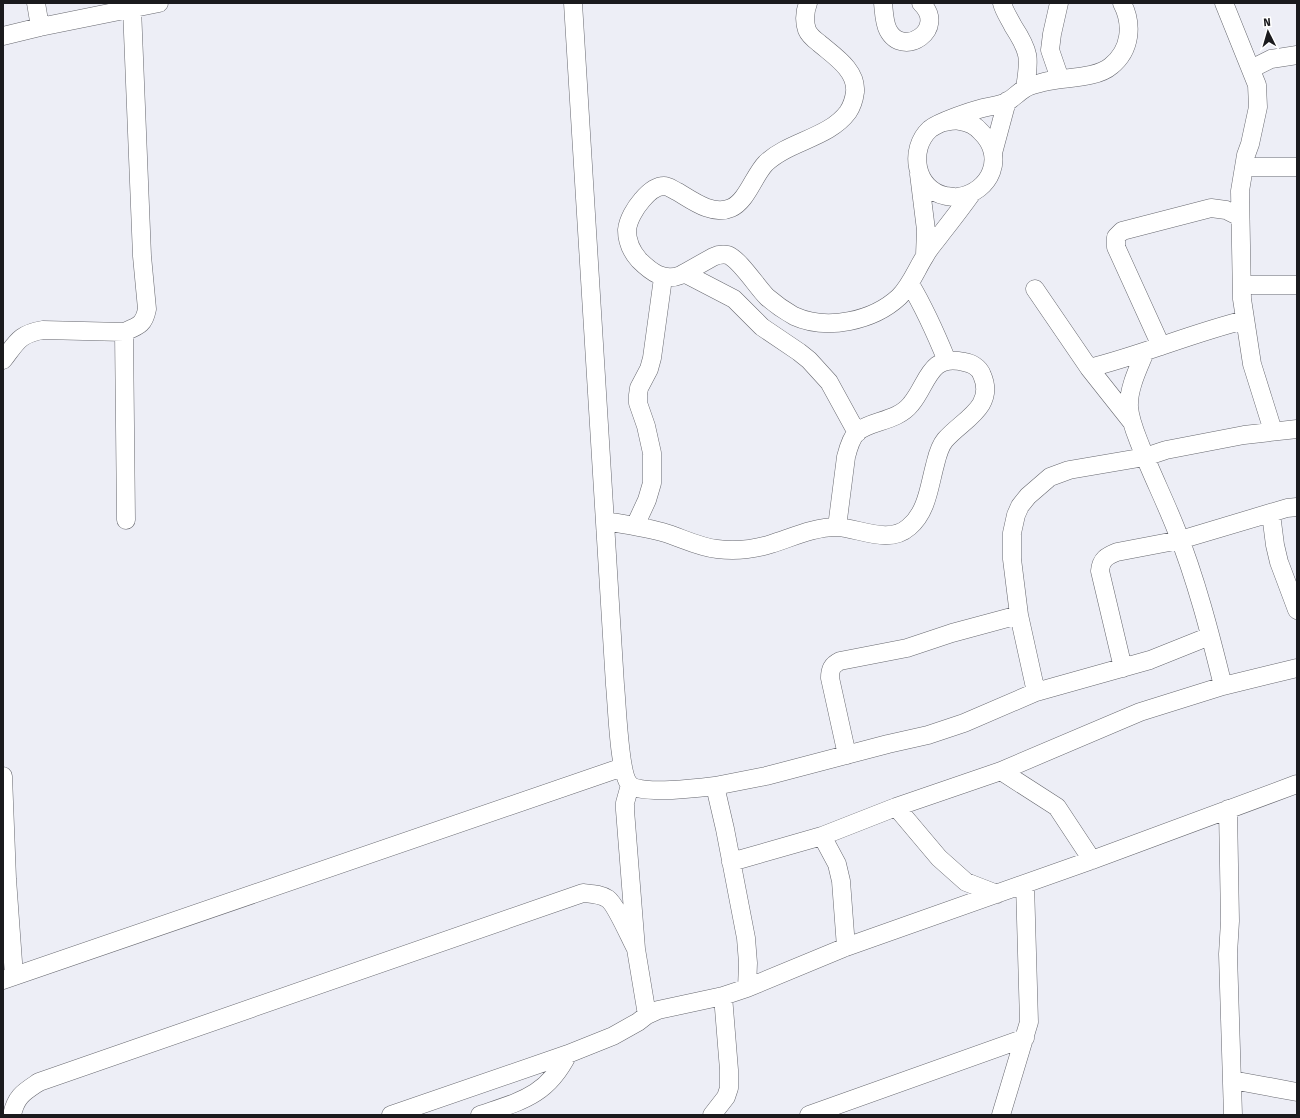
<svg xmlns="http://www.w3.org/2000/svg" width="1300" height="1118" viewBox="0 0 1300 1118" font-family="'Fira Sans',sans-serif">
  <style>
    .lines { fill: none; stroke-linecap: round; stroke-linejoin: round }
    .minor-casing { stroke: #67686f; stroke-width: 19 }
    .minor { stroke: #fff; stroke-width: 18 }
  </style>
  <rect width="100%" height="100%" fill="#edeef6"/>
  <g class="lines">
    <g class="minor-casing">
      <path id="minor" d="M 36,3 L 40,27
        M 573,3 L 615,685 C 617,703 619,775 630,785 C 641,795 699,788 715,786 L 725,829 L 746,938 L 748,963 L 747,988 L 723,996 L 729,1070 L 729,1088 L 726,1097 L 712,1115
        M 808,3 C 805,11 804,21 807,30 C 809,35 815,40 819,43 C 834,56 857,70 855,92 C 854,100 852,106 848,112 C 829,138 789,141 766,163 C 754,175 747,201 731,208 C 713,216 693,201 678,192 C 673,190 669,186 664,186 C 655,186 647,194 642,200 C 635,208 628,220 627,230 C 627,242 631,251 639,260 C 651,272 664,282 681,275 L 713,257 C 717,255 723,254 728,255 C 740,260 757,287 767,297 C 775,304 785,311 794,316 C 827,331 873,321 899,297 C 911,285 916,270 925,256 C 929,248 936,241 941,234 C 952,220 962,207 972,193
        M 883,3 C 884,12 884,22 888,30 C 903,59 948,29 921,3
        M 1002,3 C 1004,11 1009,18 1013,26 C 1030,52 1030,58 1025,88
        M 1059,3 L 1052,34 L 1050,50 L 1060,79
        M 1224,3 L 1257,85 L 1258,107 L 1250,144 L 1246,155 L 1240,191 L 1242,299 L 1252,364 L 1273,431
        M 3,36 L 40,27 L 159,3
        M 1251,69 L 1271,59 L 1297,55
        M 945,122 C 950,121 956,120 960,121 C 968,122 976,126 981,132 C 1006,156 991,192 958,197 C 954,198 950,196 946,196 C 915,190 908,149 930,129 C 939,122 971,111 983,108 C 991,106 1000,105 1007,102 C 1013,98 1018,93 1024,89 C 1030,85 1038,84 1044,82 C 1063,77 1096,79 1111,66 C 1131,50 1133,24 1122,3
        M 993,153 L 1007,101
        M 1244,167 L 1297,167
        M 919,174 L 926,230 L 925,255
        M 684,273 L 734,299 L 762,327 L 799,352 L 809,360 L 829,382 L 857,433
        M 910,284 C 925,309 936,334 947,361
        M 1243,285 L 1297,285
        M 1035,289 L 1089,368 L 1131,421
        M 1161,346 L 1116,247 L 1116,237 L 1122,231 L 1211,208 L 1226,210 L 1240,217
        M 1145,352 C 1138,369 1128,389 1129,407 C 1130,421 1136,434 1141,447 C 1152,475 1165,501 1176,529 C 1196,579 1210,633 1223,686
        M 3,360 C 17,342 19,334 43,330 L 124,332
        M 1089,368 C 1142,355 1192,333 1245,320
        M 1271,514 L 1275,545 L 1279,562 L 1297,610
        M 126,520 L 124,332 C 138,326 144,325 147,309 L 142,256 L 132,8
        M 605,521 C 624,524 643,527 662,532 C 680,537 698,547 717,549 C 734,551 755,549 771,544 C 793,537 814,527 837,527 C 859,528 889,545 909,527 C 927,512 929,487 935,465 C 937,457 939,447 945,440 C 962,420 996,407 982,375 C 979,367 971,363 964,362 C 929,353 928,384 911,404 C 897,422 871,420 857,432 C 851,438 848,449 846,457 L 837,527
        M 635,526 L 647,500 L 652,483 L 652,453 L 646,426 L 638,403 L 638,395 L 639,388 L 649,369 L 652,358 L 663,278
        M 1123,668 L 1100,571 C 1101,559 1107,556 1117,552 L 1180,540 L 1287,508 L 1297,507
        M 1036,692 L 1019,615 L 1012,559 L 1012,533 L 1016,515 L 1020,506 L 1028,496 L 1050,477 L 1069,470 L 1145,457 L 1166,450 L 1244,435 L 1297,429
        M 847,755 L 830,678 C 830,669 832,665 840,661 L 907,648 L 952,633 L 1019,615
        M 1001,771 L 1057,807 L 1092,860
        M 3,776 L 7,879 L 14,976
        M 630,785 L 625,803 L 625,810 L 636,949 L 647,1015
        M 715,786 L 766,776 L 888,744 L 928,735 L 964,723 L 1036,692 L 1150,660 L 1210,636
        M 896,807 L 939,858 L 966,882 L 997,894
        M 1228,809 L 1230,921 L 1228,954 L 1233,1115
        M 822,836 L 837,864 L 841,881 L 846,947
        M 731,862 L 822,836 L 896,807 L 1001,771 L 1140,712 L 1223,686 L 1297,668
        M 3,980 L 623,767
        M 747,988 L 846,947 L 1092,860 L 1297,784
        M 1232,1080 L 1297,1092
        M 12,1115 C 16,1096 24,1092 39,1082 L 583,893 C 592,894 600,894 608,899 C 616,905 630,938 636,949
        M 391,1115 L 568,1054 L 613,1036 L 638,1022 L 647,1015 L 658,1010 L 723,996
        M 480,1115 C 521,1101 547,1096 568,1054
        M 809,1115 L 1025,1038
        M 1001,1115 L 1029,1022 L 1025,884"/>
    </g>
    <use href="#minor" class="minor"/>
  </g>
  <rect width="1300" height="1118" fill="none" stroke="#1a1a1d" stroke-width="8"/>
  <g transform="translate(1268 32) rotate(355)" stroke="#ffffff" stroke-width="3" paint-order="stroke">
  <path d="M0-3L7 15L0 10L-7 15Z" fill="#1a1a1d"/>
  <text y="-6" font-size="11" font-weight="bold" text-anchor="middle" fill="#1a1a1d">N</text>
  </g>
</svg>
